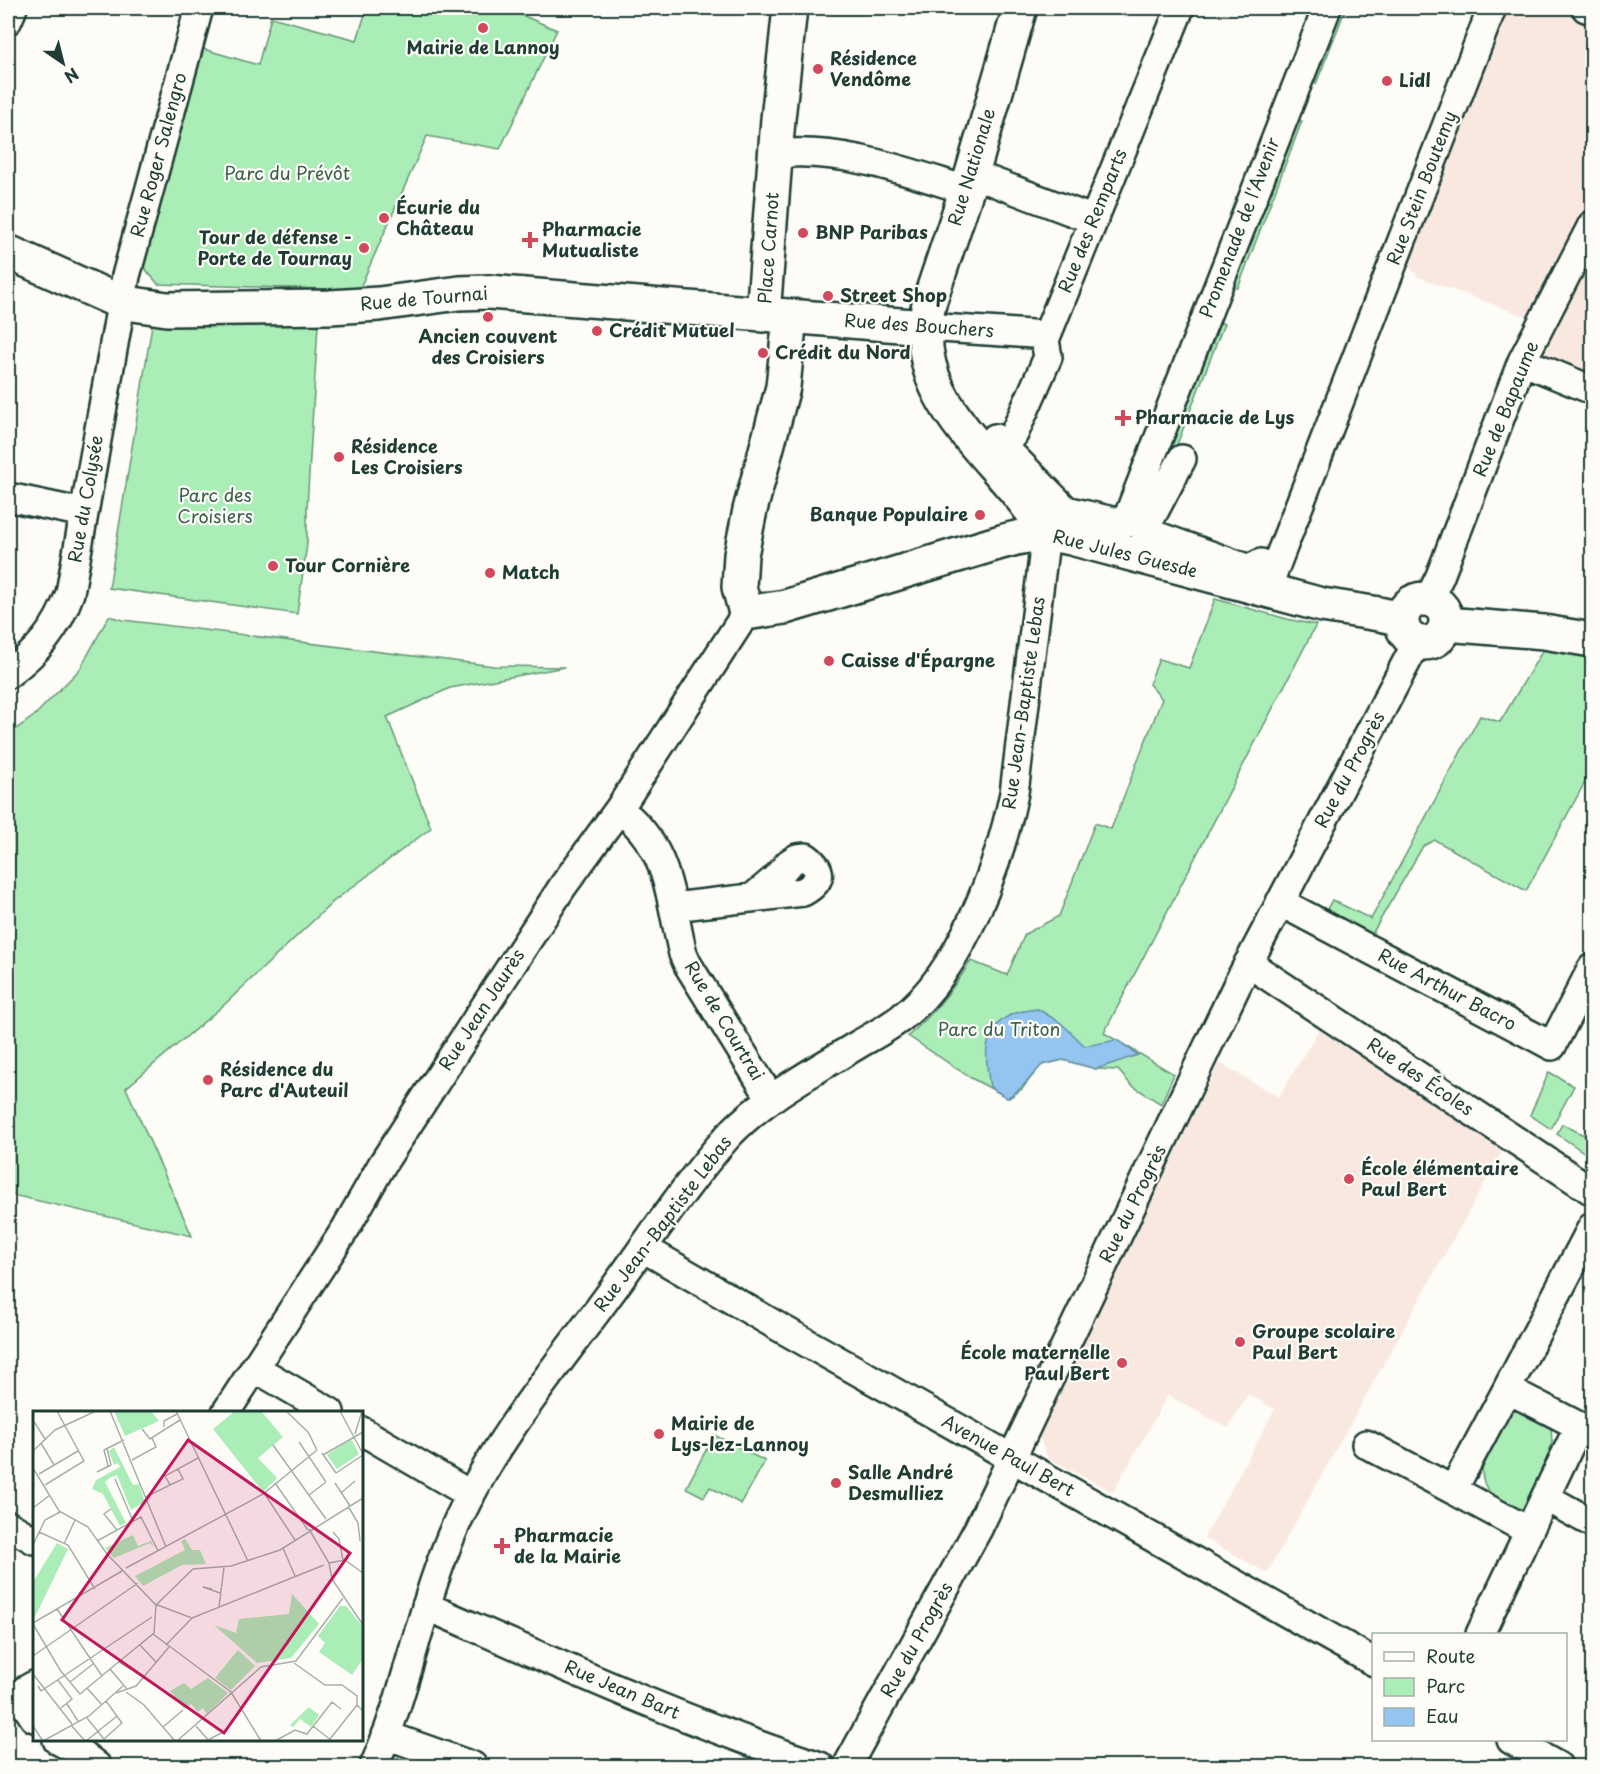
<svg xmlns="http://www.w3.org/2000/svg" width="1600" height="1774" viewBox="0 0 1600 1774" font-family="'Playpen Sans',sans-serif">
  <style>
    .built { fill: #f9e8df }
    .green { fill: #abedb7; stroke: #659576; stroke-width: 1.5 }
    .water { fill: #94c4f0; stroke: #658ea5; stroke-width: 1.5 }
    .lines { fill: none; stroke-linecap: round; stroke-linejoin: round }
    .minor-casing { stroke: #1f3d34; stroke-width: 32 }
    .major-casing { stroke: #1f3d34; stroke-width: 38 }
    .minor { stroke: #fdfcf7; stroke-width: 27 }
    .major { stroke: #fdfcf7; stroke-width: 33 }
    .poi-dot { fill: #d1495b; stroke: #fdfcf7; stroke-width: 2 }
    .labels { text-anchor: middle; stroke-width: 4.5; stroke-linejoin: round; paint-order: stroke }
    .poi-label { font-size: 18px; font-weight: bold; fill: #1f3d34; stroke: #fdfcf7; text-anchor: start }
    .street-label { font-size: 18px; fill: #1f3d34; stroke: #fdfcf7 }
    .park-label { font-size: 18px; fill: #3b604e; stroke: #fdfcf7 }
    .inset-road { fill: none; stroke: #a4b0a9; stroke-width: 1.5 }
    .view { fill: #c2185b; fill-opacity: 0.15; stroke: #c2185b; stroke-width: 3 }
    .inset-edge { fill: none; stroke: #1f3d34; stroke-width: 3 }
  </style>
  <rect width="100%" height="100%" fill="#fdfcf7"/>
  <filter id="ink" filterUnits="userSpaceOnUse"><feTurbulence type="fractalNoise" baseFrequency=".0167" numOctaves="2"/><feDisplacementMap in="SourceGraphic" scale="12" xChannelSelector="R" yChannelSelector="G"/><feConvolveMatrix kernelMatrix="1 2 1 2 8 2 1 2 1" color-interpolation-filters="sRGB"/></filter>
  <g filter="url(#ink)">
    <path class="built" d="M 1502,8 L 1570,8 L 1592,16 L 1592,381 L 1532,352 L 1531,318 L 1418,277 L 1403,257 Z
      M 1319,1030 L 1503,1150 L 1267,1573 L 1204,1538 L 1275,1409 L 1248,1394 L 1228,1428 L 1168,1395 L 1113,1492 L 1048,1458 L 1039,1437 L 1108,1290 L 1219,1063 L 1279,1097 Z"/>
    <path class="green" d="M 367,8 L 505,8 L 557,30 L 500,149 L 427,136 L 359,290 L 158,284 L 142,265 L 200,48 L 258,65 L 271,17 L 357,40 Z
      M 1332,8 L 1346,8 L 1316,84 L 1304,80 Z
      M 1290,117 L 1302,121 L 1238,288 L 1225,283 Z
      M 153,319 L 311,322 L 318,325 L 307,507 L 307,544 L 297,614 L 109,588 Z
      M 1212,319 L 1224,324 L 1176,447 L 1164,443 Z
      M 1215,599 L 1287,619 L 1316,625 L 1104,1033 L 1174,1074 L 1161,1104 L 1131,1085 L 1118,1070 L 1096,1069 L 1063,1060 L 1041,1065 L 1022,1089 L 1009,1098 L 971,1078 L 908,1036 C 934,1014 953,989 971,961 L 1007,975 L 1025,934 L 1059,916 L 1095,823 L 1111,829 L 1162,699 L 1149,684 L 1159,659 L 1189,668 Z
      M 109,616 L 123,620 L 494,666 L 565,667 L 450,688 L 387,717 L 431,828 L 334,901 L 225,1004 L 126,1088 L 192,1236 L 8,1194 L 8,735 L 34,716 L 80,669 Z
      M 1544,648 L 1592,657 L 1592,769 L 1526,891 L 1435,840 L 1423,846 L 1372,934 L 1326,911 L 1332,900 L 1371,919 L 1480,716 L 1500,722 Z
      M 1549,1072 L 1574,1086 L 1551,1129 L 1530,1115 Z
      M 1562,1124 L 1592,1139 L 1591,1157 L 1557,1134 Z
      M 1514,1405 L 1551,1427 L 1552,1443 L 1533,1503 L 1526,1512 L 1518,1514 C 1500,1502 1482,1494 1482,1470 L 1507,1411 Z
      M 714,1435 L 765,1461 L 741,1504 L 710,1487 L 704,1497 L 686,1488 Z"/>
    <path class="water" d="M 1038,1009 L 1061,1023 L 1085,1046 L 1117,1040 L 1138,1055 L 1096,1069 L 1063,1060 L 1042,1065 L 1021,1088 L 1007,1098 L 990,1087 C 985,1059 981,1031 1010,1015 C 1018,1011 1030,1010 1038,1009 Z"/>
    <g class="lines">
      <g class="minor-casing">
        <path id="minor" d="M 1586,8 L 1592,10
          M 8,20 L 13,8
          M 776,154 C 841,147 905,171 966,190
          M 972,174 L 1094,220
          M 925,327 L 1047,335
          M 1522,361 L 1592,390
          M 1014,434 L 1048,357 L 1045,340 L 1180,8
          M 995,438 L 1066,510 L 1125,524 L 1327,8
          M 1182,459 L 1144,531 L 1249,569 L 1261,563 L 1274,569
          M 8,497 L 84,513
          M 1266,591 L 1492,8
          M 1429,599 L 1440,576 L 1522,361 L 1592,225
          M 8,674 C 38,651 57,630 70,593 L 126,276 L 199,8
          M 619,809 C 670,847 669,897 683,954 L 688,965 L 771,1099
          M 1280,902 L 1552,1046 L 1592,968
          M 673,907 L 803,892 C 821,882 825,871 806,857 L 797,858 L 789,863 L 775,879 L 752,898
          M 1248,963 L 1592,1191
          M 643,1248 L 777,1326 L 1374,1662
          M 255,1368 L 330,1412
          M 1507,1389 L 1453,1490 L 1529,1531
          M 226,1412 L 346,1228 L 383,1163 L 563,886 L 619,809 L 746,613
          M 362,1431 L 471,1495
          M 1366,1444 L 1453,1490
          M 1545,1497 L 1592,1523
          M 8,1525 L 34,1540
          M 426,1606 C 556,1663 685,1722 820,1766
          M 1480,1634 L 1579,1426 L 1507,1389 L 1592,1227
          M 19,1695 L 34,1718
          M 8,1700 L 34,1685
          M 386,1735 L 473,1766
          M 57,1740 L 78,1751 L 97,1766
          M 1511,1740 L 1558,1766
          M 374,1766 C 409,1686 422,1597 459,1518 C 496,1440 552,1372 603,1303 C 644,1248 683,1187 728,1136 C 765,1097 813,1072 859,1044 C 873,1036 888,1028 901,1018 C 962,971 999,865 1014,793 L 1046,533
          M 847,1766 L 978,1529 L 1237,985 L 1417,642"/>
      </g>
      <g class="major-casing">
        <path id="major" d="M 1020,8 L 972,174 L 930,300 C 902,403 1002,456 1046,533
          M 8,252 L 120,302 L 167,309 L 330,307 L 379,304 L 459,293 L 489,292 L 925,327
          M 763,315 L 778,119 L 790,8
          M 790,316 L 783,387 L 750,510 L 741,555 L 739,587 L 746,613 L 785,607 L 1001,542 C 1026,535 1046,532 1071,538 L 1322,605 L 1379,614 L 1402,619
          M1402 621a22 22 0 1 1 44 0a22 22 0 1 1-44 0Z
          M 1446,624 L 1544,632 L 1592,640"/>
      </g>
      <use href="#minor" class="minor"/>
      <use href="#major" class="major"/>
    </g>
  </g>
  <g class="poi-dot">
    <circle cx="483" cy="28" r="6"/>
    <circle cx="818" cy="69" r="6"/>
    <circle cx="1387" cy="81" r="6"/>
    <circle cx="384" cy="218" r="6"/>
    <circle cx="803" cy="233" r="6"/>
    <path d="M527 231h6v6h6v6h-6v6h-6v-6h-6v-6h6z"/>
    <circle cx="364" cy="248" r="6"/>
    <circle cx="828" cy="296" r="6"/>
    <circle cx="488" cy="317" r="6"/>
    <circle cx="597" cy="331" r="6"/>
    <circle cx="763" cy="353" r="6"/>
    <path d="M1120 409h6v6h6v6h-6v6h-6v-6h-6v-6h6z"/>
    <circle cx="339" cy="457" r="6"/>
    <circle cx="980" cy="515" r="6"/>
    <circle cx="273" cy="566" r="6"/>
    <circle cx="490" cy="573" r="6"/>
    <circle cx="829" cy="661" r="6"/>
    <circle cx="208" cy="1080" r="6"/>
    <circle cx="1349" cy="1179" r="6"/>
    <circle cx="1240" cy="1342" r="6"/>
    <circle cx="1122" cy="1363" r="6"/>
    <circle cx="659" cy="1434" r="6"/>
    <circle cx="836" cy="1483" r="6"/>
    <path d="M499 1537h6v6h6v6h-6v6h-6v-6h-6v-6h6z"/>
  </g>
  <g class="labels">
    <g class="poi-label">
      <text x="483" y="54" text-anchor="middle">Mairie de Lannoy</text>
      <text x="830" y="65">Résidence<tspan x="830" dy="21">Vendôme</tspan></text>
      <text x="1399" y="87">Lidl</text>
      <text x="396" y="214">Écurie du<tspan x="396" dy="21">Château</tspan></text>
      <text x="542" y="236">Pharmacie<tspan x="542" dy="21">Mutualiste</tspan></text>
      <text x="815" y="239">BNP Paribas</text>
      <text x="352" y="244" text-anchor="end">Tour de défense -<tspan x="352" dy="21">Porte de Tournay</tspan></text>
      <text x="840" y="302">Street Shop</text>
      <text x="609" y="337">Crédit Mutuel</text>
      <text x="488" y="343" text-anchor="middle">Ancien couvent<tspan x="488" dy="21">des Croisiers</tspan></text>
      <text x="775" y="359">Crédit du Nord</text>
      <text x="1135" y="424">Pharmacie de Lys</text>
      <text x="351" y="453">Résidence<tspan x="351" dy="21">Les Croisiers</tspan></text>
      <text x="968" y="521" text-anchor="end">Banque Populaire</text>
      <text x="285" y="572">Tour Cornière</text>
      <text x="502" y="579">Match</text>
      <text x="841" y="667">Caisse d'Épargne</text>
      <text x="220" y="1076">Résidence du<tspan x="220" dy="21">Parc d'Auteuil</tspan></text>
      <text x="1361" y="1175">École élémentaire<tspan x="1361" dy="21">Paul Bert</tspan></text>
      <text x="1252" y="1338">Groupe scolaire<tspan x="1252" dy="21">Paul Bert</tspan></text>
      <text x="1110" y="1359" text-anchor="end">École maternelle<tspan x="1110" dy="21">Paul Bert</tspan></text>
      <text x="671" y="1430">Mairie de<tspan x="671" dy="21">Lys-lez-Lannoy</tspan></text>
      <text x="848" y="1479">Salle André<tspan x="848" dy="21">Desmulliez</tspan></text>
      <text x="514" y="1542">Pharmacie<tspan x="514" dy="21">de la Mairie</tspan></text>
    </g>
    <g class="street-label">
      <text transform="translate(159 155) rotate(-75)" y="6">Rue Roger Salengro</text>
      <text transform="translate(972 167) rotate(-73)" y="6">Rue Nationale</text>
      <text transform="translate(1422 188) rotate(-69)" y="6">Rue Stein Boutemy</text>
      <text transform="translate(1093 221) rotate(-68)" y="6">Rue des Remparts</text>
      <text transform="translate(1240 228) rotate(-69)" y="6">Promenade de l'Avenir</text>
      <text transform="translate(769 248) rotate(-86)" y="6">Place Carnot</text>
      <text transform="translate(424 299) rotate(-5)" y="6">Rue de Tournai</text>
      <text transform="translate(919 326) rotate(4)" y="6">Rue des Bouchers</text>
      <text transform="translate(1506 409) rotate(-68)" y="6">Rue de Bapaume</text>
      <text transform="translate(86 499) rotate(-80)" y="6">Rue du Colysée</text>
      <text transform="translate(1125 554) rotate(14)" y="6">Rue Jules Guesde</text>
      <text transform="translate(1024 703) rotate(-82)" y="6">Rue Jean-Baptiste Lebas</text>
      <text transform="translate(1350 770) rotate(-62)" y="6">Rue du Progrès</text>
      <text transform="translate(1447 990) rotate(28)" y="6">Rue Arthur Bacro</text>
      <text transform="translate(482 1010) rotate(-57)" y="6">Rue Jean Jaurès</text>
      <text transform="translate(724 1021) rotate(59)" y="6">Rue de Courtrai</text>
      <text transform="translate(1420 1077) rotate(34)" y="6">Rue des Écoles</text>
      <text transform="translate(1133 1204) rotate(-64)" y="6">Rue du Progrès</text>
      <text transform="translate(663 1224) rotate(-53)" y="6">Rue Jean-Baptiste Lebas</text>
      <text transform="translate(1008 1456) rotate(29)" y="6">Avenue Paul Bert</text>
      <text transform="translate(917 1640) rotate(-61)" y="6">Rue du Progrès</text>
      <text transform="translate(622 1690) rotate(23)" y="6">Rue Jean Bart</text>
    </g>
    <g class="park-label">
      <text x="287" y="180">Parc du Prévôt</text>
      <text x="215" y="502">Parc des<tspan x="215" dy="21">Croisiers</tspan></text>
      <text x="999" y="1036">Parc du Triton</text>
    </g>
  </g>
  <g transform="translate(33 1411)">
    <rect width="330" height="330" fill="#fdfcf7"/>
    <path d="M 86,0 L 118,0 L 126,10 L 92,25 L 82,2 ZM 202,0 L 228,0 L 250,26 L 225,47 L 244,67 L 230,81 L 180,18 ZM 318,28 L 326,43 L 304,58 L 294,44 ZM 81,36 L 100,74 L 106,73 L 114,97 L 110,92 L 98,99 L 84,64 L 78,66 L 72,71 L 93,112 L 87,115 L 70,83 L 59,78 L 63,69 L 87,56 L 85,52 L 81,54 L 76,40 ZM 100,124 L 105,135 L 118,130 L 121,136 L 117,132 L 81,147 L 72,137 ZM 152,128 L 159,139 L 167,139 L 173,153 L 149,154 L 110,175 L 102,165 L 152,139 L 148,130 ZM 24,132 L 35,138 L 0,210 L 0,171 ZM 259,183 L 286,213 L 258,247 L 224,252 L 181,214 L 203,222 L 206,208 L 256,203 ZM 307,195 L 313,195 L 330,216 L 330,248 L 319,264 L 286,241 L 292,232 L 285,225 ZM 205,239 L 222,255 L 198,279 L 182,267 ZM 175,267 L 195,282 L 174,303 L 170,297 L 165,301 L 158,293 L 151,298 L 137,280 L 151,272 L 158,278 ZM 276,296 L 286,304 L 278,316 L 267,308 L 260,316 L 257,314 Z" fill="#abedb7"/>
    <path class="inset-road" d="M 77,0 L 133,136M 143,0 L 215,150M 253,0 L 275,21 L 284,39M 307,0 L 330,43M 0,9 L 12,28M 131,16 L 131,10 L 144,3M 109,18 L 117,28 L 147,9M 322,23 L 329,0M 266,31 L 293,71M 8,32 L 21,54M 240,34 L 293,108M 0,40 L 22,19 L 63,0M 289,42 L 303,62M 290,44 L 330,21M 99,49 L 123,36 L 119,27M 75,55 L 71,39 L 91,29M 0,57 L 26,100 L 55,116 L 74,143 L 122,193 L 159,207 L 133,234M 64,61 L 78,54 L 74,37M 303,62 L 330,44M 6,63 L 45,40M 82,68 L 100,110M 242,72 L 275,119M 302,72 L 317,95M 12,74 L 51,50 L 24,0M 137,74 L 150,68 L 145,58M 231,82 L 262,129M 308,82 L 322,70M 276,84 L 293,71M 113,86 L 137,74 L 132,65 L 165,47M 315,95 L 325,112 L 327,130M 0,97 L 17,84M 78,98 L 71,103 L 84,119M 276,118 L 296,152 L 299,168 L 330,214M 6,121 L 35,134 L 62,178M 300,121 L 306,128 L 310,149M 64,130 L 108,106 L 125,140M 31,133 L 42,109M 0,134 L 12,109 L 27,101M 250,137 L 262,165M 296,152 L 312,149 L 330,162M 93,157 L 230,83 L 284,39M 179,178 L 170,176 L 187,182M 123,194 L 160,158 L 198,155 L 247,139 L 330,87M 186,196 L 191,156M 24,198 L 69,265M 159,207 L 291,154M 0,212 L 89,160M 0,213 L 27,259 L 47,283 L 77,258M 120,223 L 198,281 L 228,330M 107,234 L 123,251M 0,245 L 105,172M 86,251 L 111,266M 261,252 L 292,274 L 309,274 L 324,285 L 324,294 L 330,300M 0,263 L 39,313M 25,269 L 39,288 L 28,297M 37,271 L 60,253M 5,275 L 8,280 L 119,206M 54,277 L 69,294M 94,278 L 77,258 L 121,222 L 123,194M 93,281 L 111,294 L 142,330M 83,282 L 103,275 L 136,236M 34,293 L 45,310M 54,307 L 71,328M 38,314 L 52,330M 0,315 L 10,330M 163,315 L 176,330M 280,315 L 299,330M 130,316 L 150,299M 71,328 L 89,312 L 73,290M 297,328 L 324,294M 175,329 L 194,319M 10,330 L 56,305 L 90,275M 53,330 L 84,305M 144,330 L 228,256 L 263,250 L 310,187M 242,330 L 262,319 L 274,323 L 299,291 L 308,298"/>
    <path class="view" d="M 155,29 L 317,142 L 191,322 L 29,209 Z"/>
    <rect width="330" height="330" class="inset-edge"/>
  </g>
  <rect width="1600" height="1774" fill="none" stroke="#fdfcf7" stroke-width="30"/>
  <rect x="15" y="15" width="1570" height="1744" fill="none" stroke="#1f3d34" stroke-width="2" filter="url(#ink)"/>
  <rect x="1372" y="1633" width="195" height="108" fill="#fdfcf7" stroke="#a4b0a9" stroke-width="1.5"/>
  <rect x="1384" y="1652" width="30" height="9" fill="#fdfcf7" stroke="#a4b0a9" stroke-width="1.5"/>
  <text x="1426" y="1663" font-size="18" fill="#1f3d34">Route</text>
  <rect x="1384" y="1678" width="30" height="18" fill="#abedb7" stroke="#a4b0a9" stroke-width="1.5"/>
  <text x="1426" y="1693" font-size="18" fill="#1f3d34">Parc</text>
  <rect x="1384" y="1708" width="30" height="18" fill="#94c4f0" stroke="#a4b0a9" stroke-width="1.5"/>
  <text x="1426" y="1723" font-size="18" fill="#1f3d34">Eau</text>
  <g transform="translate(63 63) rotate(145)" stroke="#fdfcf7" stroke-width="4.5" paint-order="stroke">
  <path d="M0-4.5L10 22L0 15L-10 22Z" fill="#1f3d34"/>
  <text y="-9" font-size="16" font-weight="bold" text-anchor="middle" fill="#1f3d34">N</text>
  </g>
</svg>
